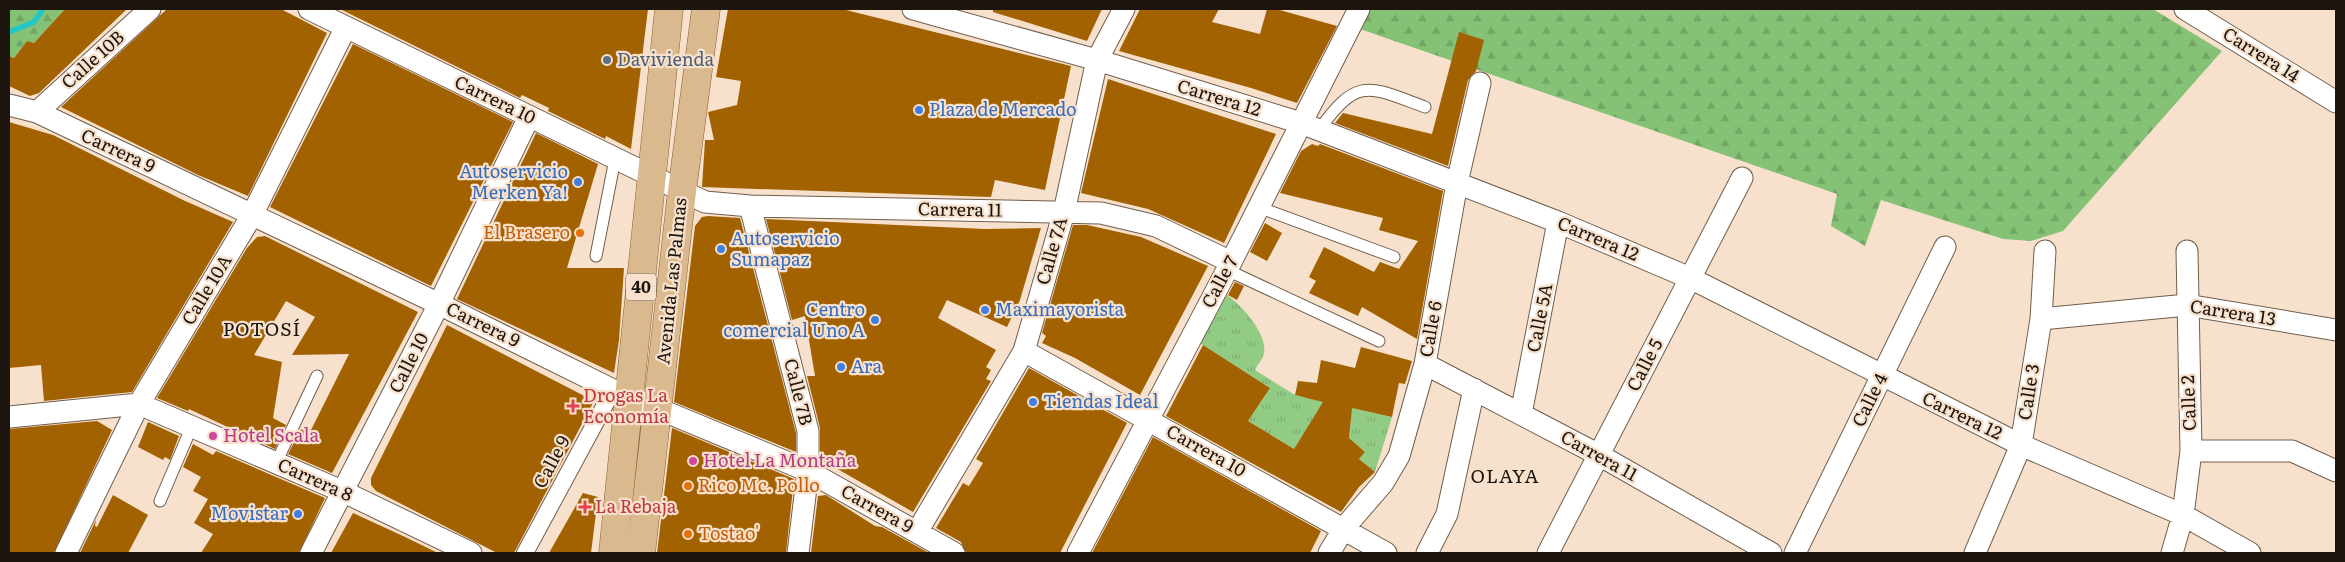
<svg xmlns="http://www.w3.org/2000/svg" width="2345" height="562" viewBox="0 0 2345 562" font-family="Literata,serif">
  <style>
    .grass { fill: url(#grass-tufts) }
    .forest { fill: url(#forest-firs) }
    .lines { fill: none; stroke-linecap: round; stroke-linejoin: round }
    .stream { stroke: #22c6c6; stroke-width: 5.5 }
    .building { fill: #a26201 }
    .service-casing { stroke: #705e4c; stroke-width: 13 }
    .pedestrian-casing { stroke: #705e4c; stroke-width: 18 }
    .minor-casing { stroke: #705e4c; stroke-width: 23 }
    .primary-casing { stroke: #896130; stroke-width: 29 }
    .service { stroke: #fff; stroke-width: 11 }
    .pedestrian { stroke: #fff; stroke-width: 16 }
    .minor { stroke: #fff; stroke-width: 21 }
    .primary { stroke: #dbb98e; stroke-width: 28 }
    .service-dot { fill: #5c6f8a; stroke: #f7e1cc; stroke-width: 2 }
    .shop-dot { fill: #3f7fe0; stroke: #f7e1cc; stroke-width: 2 }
    .food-dot { fill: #e8710a; stroke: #f7e1cc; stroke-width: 2 }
    .health-dot { fill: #e0444e; stroke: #f7e1cc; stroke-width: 2 }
    .hotel-dot { fill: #d1479c; stroke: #f7e1cc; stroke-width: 2 }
    .labels { text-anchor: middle; stroke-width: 4.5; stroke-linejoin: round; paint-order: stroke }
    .shield { fill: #f7e1cc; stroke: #5e5247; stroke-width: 1 }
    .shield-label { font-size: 16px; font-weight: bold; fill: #1c150e }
    .street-label { font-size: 18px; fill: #1c150e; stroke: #f7e1cc }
    .service-label { font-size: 18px; fill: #4e5e75; stroke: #f7e1cc; text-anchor: start }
    .shop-label { font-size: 18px; fill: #366cbe; stroke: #f7e1cc; text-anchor: start }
    .food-label { font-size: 18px; fill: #c56008; stroke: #f7e1cc; text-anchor: start }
    .health-label { font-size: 18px; fill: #be3a42; stroke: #f7e1cc; text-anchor: start }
    .hotel-label { font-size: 18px; fill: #b23c85; stroke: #f7e1cc; text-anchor: start }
    .neighbourhood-label { font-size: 19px; letter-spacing: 1px; fill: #1c150e; stroke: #f7e1cc }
  </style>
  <defs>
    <pattern id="grass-tufts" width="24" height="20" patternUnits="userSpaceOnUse" patternTransform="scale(1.25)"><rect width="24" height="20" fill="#92cb84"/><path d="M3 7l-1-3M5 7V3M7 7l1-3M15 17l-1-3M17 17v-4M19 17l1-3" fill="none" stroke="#7dad71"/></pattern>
    <pattern id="forest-firs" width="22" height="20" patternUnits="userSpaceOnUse" patternTransform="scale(1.25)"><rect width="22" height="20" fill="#85c276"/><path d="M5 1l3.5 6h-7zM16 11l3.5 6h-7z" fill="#72a665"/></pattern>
  </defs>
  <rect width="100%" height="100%" fill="#f7e1cc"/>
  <path class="grass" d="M 1224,293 C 1239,302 1268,333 1264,353 C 1263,359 1257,365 1255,370 L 1295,395 L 1392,417 L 1375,472 L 1359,459 L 1365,452 L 1349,438 L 1351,420 L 1321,406 L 1294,449 L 1248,421 L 1270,388 L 1198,342 Z"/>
  <path class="forest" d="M 9,9 L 65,9 L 34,43 L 27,41 L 14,58 L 9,56 Z
    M 1367,9 L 2153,9 L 2222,51 L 2063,231 L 2031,241 L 2003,239 L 1881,200 L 1865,246 L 1831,226 L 1837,194 L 1357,28 Z"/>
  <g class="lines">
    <path class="stream" d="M 9,32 L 34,22 L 43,9"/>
  </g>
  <path class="building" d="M 65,9 L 127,9 L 39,93 L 30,96 L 9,86 L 9,56 L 14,58 L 27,41 L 34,43 Z
    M 167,9 L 281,9 L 327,33 L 248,196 L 198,175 L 61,107 Z
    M 340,9 L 648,9 L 631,149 L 606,136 L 605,139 L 548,111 L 549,108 L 522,95 L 520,98 Z
    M 728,9 L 842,9 L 1071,66 L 1045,190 L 995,180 L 991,197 L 702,187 L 705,140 L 714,140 L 708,112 L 737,105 L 741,81 L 716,77 Z
    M 993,9 L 1102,9 L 1087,41 L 993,12 Z
    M 1140,9 L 1219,9 L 1212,22 L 1260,34 L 1267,9 L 1276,9 L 1337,26 L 1297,103 L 1251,88 L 1119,51 Z
    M 1459,32 L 1484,40 L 1476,71 L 1468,80 L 1448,166 L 1335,123 L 1343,113 L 1432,134 Z
    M 353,44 L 513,122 L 431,286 L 270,207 Z
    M 1108,79 L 1276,134 L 1224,243 L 1148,209 L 1081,193 Z
    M 9,122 L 53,135 L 183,200 L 233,222 L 132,392 L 44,401 L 41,365 L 9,368 Z
    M 536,133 L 598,164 L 567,268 L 624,268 L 619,340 L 614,373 L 457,299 Z
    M 1312,144 L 1318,146 L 1320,144 L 1443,191 L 1417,339 L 1362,307 L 1358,316 L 1309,293 L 1316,281 L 1309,277 L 1324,247 L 1374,272 L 1380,262 L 1399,269 L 1418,241 L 1379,230 L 1383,218 L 1280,193 L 1301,151 Z
    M 708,216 L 740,218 L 796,433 L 796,452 L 674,402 L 695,226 L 702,217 Z
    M 766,219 L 985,229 L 1041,228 L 1020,300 L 1007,327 L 947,300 L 938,318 L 996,350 L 986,367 L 991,370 L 986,379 L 991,381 L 913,512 L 820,459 L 820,428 L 807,376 L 815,376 L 805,316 L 792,320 Z
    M 1265,223 L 1282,233 L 1267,261 L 1250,252 Z
    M 1073,225 L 1087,225 L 1141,237 L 1208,266 L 1140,395 L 1075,358 L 1042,343 L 1046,336 L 1042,333 Z
    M 265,236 L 418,312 L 332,473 L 288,454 L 301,429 L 309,434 L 349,354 L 292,355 L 315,317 L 286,301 L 254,355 L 282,362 L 273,418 L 286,425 L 275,449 L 189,409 L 188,411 L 157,398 L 247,248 L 257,237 Z
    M 1235,282 L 1244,286 L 1237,300 L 1228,295 Z
    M 447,325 L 594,401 L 514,553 L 497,553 L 376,491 L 371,485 L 371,478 Z
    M 1203,345 L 1270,388 L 1248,421 L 1294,449 L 1323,402 L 1295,395 L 1298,381 L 1317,383 L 1321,360 L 1355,368 L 1361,347 L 1412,361 L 1405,384 L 1399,383 L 1392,417 L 1352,408 L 1349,438 L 1365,452 L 1359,459 L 1375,472 L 1359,487 L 1341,512 L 1166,416 Z
    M 1029,368 L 1127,423 L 1060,553 L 966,553 L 961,542 L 936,528 L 963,483 L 969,486 L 983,463 L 976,459 Z
    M 97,421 L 112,430 L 54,553 L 9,553 L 9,429 Z
    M 148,422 L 179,436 L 170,460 L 165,457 L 163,460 L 138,447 Z
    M 672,428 L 794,479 L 786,553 L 657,553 Z
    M 1153,437 L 1321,531 L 1310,553 L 1092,553 Z
    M 193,444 L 213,455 L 216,451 L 325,498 L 299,553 L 201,553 L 213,534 L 194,523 L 208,499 L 193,491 L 201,477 L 183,467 Z
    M 583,493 L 598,497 L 591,553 L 549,553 Z
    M 113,495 L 148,515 L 128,553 L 80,553 L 96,520 L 95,526 L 97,527 Z
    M 826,495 L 875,526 L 882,527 L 929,553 L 811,553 L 818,496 Z
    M 353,513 L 403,536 L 438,553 L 331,553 Z"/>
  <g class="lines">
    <g class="service-casing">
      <path id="service" d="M 1319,130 C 1358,76 1368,86 1425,107
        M 1258,207 L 1394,257
        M 596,256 L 615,159
        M 1227,270 L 1379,341
        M 276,463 L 317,376
        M 160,501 L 192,426"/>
    </g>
    <g class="pedestrian-casing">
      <path id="pedestrian" d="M 525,553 L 613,390"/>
    </g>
    <g class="minor-casing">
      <path id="minor" d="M 309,9 L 705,202 L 750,206 L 1101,213 L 1156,226 L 1231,262
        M 913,9 L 1097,60 L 1301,123 L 1558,222 L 1690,278 L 2021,445 L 2183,515 L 2250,553
        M 2185,9 L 2336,102
        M 9,105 L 37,112 L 439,304 L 613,390 L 808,471 L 954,553
        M 37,112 L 150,9
        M 750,206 L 808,431 L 808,471 L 798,553
        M 2041,319 L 2187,305 L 2336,330
        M 1024,351 L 1386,553
        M 1425,364 L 1599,455 L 1771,553
        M 1521,414 L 1558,222
        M 9,417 L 139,404 L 344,492 L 471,553
        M 2191,451 L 2292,451 L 2336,471
        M 917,532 L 1024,351 L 1064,212 L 1097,60 L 1124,9
        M 66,553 L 139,404 L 252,215 L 346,27
        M 311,553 L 439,304 L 529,117
        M 1078,553 L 1227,270 L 1359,9
        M 1329,553 L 1344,528 L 1383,483 L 1399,456 L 1425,364 L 1457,183 L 1480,83
        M 1427,553 L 1447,514 L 1474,389
        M 1548,553 L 1742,178
        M 1795,553 L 1945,247
        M 1975,553 L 2021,445 L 2041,319 L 2045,251
        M 2172,553 L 2183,515 L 2191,451 L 2187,251"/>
    </g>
    <g class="primary-casing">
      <path id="primary" d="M 613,553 L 669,9
        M 641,553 L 682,191 L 706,9"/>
    </g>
    <use href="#service" class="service"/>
    <use href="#pedestrian" class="pedestrian"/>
    <use href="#minor" class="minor"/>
    <use href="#primary" class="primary"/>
  </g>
  <circle class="service-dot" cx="607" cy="60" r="5"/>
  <g class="shop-dot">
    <circle cx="919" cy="110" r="5"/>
    <circle cx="578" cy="182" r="5"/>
    <circle cx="721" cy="249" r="5"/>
    <circle cx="985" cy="310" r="5"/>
    <circle cx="875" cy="320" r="5"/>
    <circle cx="841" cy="367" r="5"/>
    <circle cx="1033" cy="402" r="5"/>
    <circle cx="298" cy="514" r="5"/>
  </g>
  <g class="food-dot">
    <circle cx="580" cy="233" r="5"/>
    <circle cx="688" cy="486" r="5"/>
    <circle cx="688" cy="534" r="5"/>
  </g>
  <g class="health-dot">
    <path d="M570.5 398.5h5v5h5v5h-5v5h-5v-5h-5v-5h5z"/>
    <path d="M582.5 499.5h5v5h5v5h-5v5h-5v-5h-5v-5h5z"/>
  </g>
  <g class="hotel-dot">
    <circle cx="213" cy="436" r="5"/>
    <circle cx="693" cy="461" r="5"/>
  </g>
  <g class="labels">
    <rect class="shield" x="626" y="273.5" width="30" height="27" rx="4"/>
    <g class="shield-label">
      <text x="641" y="293">40</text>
    </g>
    <g class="street-label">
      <text transform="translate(2261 55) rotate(32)" y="6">Carrera 14</text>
      <text transform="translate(93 60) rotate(-42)" y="6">Calle 10B</text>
      <text transform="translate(1219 98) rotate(17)" y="6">Carrera 12</text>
      <text transform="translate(495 100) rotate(26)" y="6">Carrera 10</text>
      <text transform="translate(118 151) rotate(25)" y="6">Carrera 9</text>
      <text transform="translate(960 210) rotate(1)" y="6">Carrera 11</text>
      <text transform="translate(1598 239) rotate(23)" y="6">Carrera 12</text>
      <text transform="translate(1052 251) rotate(-74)" y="6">Calle 7A</text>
      <text transform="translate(672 281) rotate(-84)" y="6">Avenida Las Palmas</text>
      <text transform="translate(1220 282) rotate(-62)" y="6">Calle 7</text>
      <text transform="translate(207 290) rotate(-59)" y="6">Calle 10A</text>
      <text transform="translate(2233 313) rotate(9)" y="6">Carrera 13</text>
      <text transform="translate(1540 318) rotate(-79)" y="6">Calle 5A</text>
      <text transform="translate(483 325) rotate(26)" y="6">Carrera 9</text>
      <text transform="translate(1431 329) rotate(-80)" y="6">Calle 6</text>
      <text transform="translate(409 363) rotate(-63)" y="6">Calle 10</text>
      <text transform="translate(1645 365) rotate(-63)" y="6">Calle 5</text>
      <text transform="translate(798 392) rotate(76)" y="6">Calle 7B</text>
      <text transform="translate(2029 392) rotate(-81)" y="6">Calle 3</text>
      <text transform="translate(1870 400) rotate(-64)" y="6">Calle 4</text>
      <text transform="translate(2189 403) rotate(-92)" y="6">Calle 2</text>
      <text transform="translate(1962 416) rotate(26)" y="6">Carrera 12</text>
      <text transform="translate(1206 451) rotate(29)" y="6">Carrera 10</text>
      <text transform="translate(1599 456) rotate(29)" y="6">Carrera 11</text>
      <text transform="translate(552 462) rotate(-62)" y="6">Calle 9</text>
      <text transform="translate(315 480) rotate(24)" y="6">Carrera 8</text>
      <text transform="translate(877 509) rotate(29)" y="6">Carrera 9</text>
    </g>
    <g class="service-label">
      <text x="617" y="66">Davivienda</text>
    </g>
    <g class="shop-label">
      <text x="929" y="116">Plaza de Mercado</text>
      <text x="568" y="178" text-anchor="end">Autoservicio<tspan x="568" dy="21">Merken Ya!</tspan></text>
      <text x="731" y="245">Autoservicio<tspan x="731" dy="21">Sumapaz</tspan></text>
      <text x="865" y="316" text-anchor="end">Centro<tspan x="865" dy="21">comercial Uno A</tspan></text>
      <text x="995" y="316">Maximayorista</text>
      <text x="851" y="373">Ara</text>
      <text x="1043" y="408">Tiendas Ideal</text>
      <text x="288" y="520" text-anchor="end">Movistar</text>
    </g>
    <g class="food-label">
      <text x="570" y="239" text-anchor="end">El Brasero</text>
      <text x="698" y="492">Rico Mc. Pollo</text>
      <text x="698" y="540">Tostao'</text>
    </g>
    <g class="health-label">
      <text x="583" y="402">Drogas La<tspan x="583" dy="21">Economía</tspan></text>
      <text x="595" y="513">La Rebaja</text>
    </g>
    <g class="hotel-label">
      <text x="223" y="442">Hotel Scala</text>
      <text x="703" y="467">Hotel La Montaña</text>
    </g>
    <g class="neighbourhood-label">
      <text x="262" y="336">POTOSÍ</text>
      <text x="1505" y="483">OLAYA</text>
    </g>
  </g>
  <rect width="2345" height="562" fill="none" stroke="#1c150e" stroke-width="20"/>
</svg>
